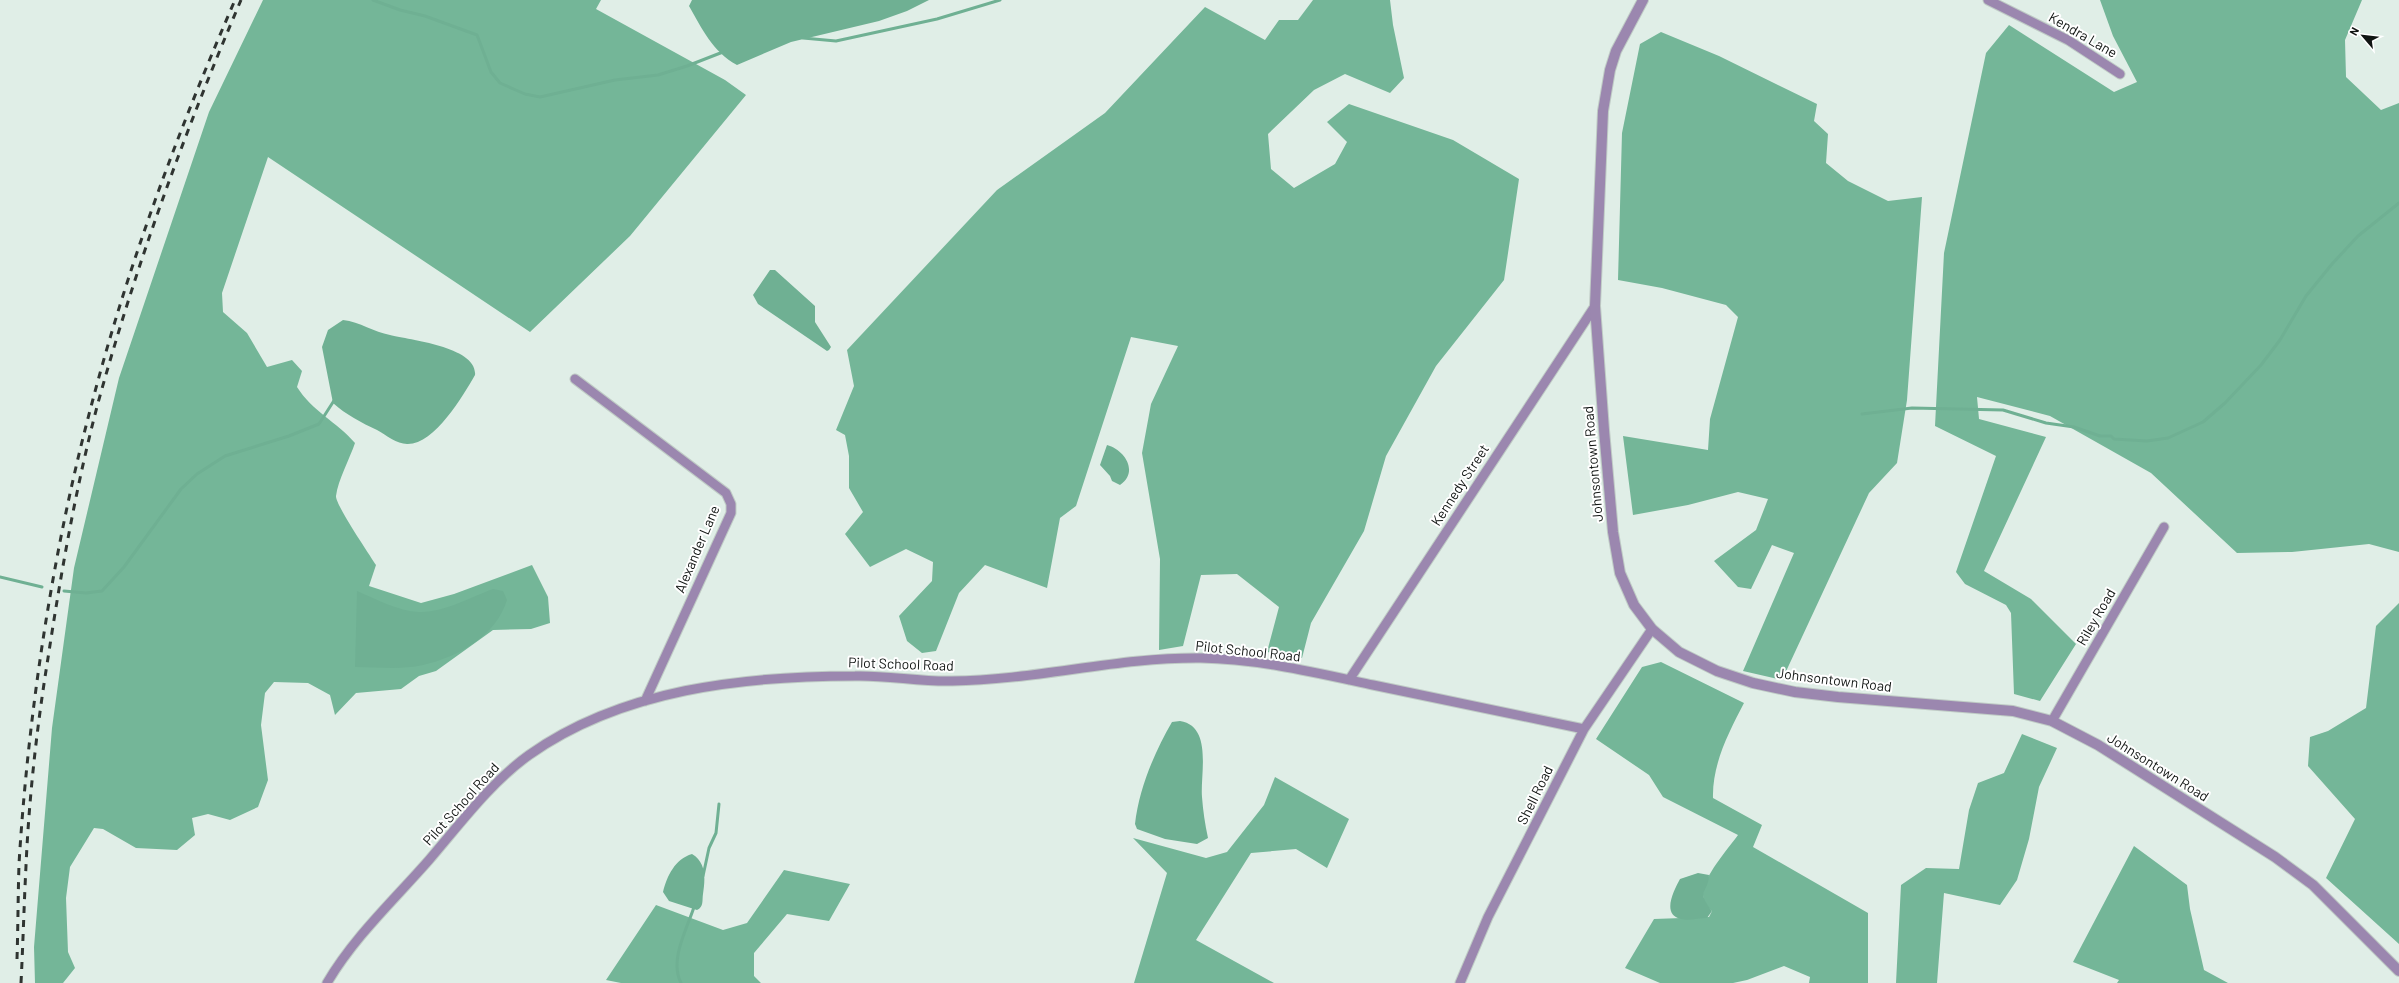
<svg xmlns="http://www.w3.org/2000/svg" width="2399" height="983" viewBox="0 0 2399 983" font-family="Barlow,sans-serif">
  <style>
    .forest { fill: #74b698 }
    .water { fill: #6fb093 }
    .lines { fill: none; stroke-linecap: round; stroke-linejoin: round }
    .stream { stroke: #6fb093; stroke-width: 3 }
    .minor-casing { stroke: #bfcbc5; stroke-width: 11 }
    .tertiary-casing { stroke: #bfcbc5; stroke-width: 12 }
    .minor { stroke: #9b87af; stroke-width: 9 }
    .tertiary { stroke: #9b87af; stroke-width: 10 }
    .rail { stroke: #2f3431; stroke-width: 3; stroke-dasharray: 7 7; stroke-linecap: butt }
    .labels { text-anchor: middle; stroke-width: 4; stroke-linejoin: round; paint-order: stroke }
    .street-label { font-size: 14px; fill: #101412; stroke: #fff }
  </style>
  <rect width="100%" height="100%" fill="#e0eee7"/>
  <path class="forest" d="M 263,0 L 601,0 L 596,9 L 725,80 L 746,95 L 630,236 L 530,332 L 268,157 L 222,293 L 223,312 L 247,333 L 267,367 L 292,360 L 302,371 L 297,387 C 312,411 337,422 355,443 C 350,458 338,480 336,496 C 335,504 369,554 376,565 L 369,586 L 421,603 L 454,594 L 532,565 L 548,597 L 550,623 L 531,629 L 493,630 L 436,671 L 419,676 L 401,689 L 356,693 L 335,715 L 330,695 L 308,683 L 274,682 L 265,693 L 261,725 L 268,780 L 258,807 L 230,820 L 208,814 L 192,818 L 195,835 L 177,850 L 136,848 L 103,829 L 94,828 L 70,867 L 66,898 L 68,952 L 75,968 L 63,983 L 35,983 L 34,947 L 52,728 L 74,568 L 119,378 L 209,112 Z
    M 1313,0 L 1390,0 L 1393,25 L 1404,78 L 1390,93 L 1345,74 L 1314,90 L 1268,134 L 1271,169 L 1294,188 L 1335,164 L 1347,142 L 1327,122 L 1349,104 L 1453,140 L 1519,179 L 1504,280 L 1436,366 L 1386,456 L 1364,531 L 1311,623 L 1302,658 L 1267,652 L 1279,607 L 1237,574 L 1201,575 L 1183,646 L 1159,650 L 1160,559 L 1142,453 L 1151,404 L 1178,346 L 1131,337 L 1076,506 L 1060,518 L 1047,588 L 985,565 L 959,593 L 936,651 L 922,653 L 907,641 L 899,616 L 932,581 L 933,562 L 906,549 L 870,567 L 845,534 L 863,512 L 849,488 L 849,456 L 845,435 L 836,430 L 854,386 L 847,350 L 997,190 L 1105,113 L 1205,7 L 1265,40 L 1279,20 L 1298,20 Z
    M 2100,0 L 2362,0 L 2345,40 L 2346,77 L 2381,110 L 2399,103 L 2399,552 L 2369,544 L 2292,552 L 2237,553 L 2151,473 L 2050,416 L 1977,397 L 1979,419 L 2046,437 L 1984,571 L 2031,599 L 2076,644 L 2040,701 L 2014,694 L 2011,613 L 2006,605 L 1965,584 L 1956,572 L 1996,456 L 1935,426 L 1944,253 L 1986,53 L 2009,25 L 2114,92 L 2137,82 L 2113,36 Z
    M 1661,32 L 1719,56 L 1817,104 L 1814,121 L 1828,134 L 1826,163 L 1848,181 L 1888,201 L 1922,197 L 1907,400 L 1897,463 L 1869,493 L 1782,680 L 1743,671 L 1794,553 L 1772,545 L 1751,589 L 1738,587 L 1714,561 L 1756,530 L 1768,499 L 1738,492 L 1688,505 L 1633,515 L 1623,436 L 1708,450 L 1710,419 L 1738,317 L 1726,305 L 1662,288 L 1618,280 L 1622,133 L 1640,44 Z
    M 2399,603 L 2399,944 L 2326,878 L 2355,819 L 2308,766 L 2310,737 L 2328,731 L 2366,708 L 2376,626 Z
    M 1661,662 L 1744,703 C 1729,732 1712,764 1713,798 L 1762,825 L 1753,847 L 1868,913 L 1868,983 L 1809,983 L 1810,977 L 1784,966 L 1747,980 L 1733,983 L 1660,983 L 1625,968 L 1654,919 L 1709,917 L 1712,911 C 1708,907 1703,902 1703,895 C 1702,878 1728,849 1738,835 L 1663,797 L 1649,775 L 1596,739 L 1642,667 Z
    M 2022,734 L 2057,748 L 2039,787 L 2029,839 L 2017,880 L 2000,905 L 1944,893 L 1937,983 L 1896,983 L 1901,885 L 1926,868 L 1959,869 L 1969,810 L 1978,783 L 2004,773 Z
    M 1275,777 L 1349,819 L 1327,868 L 1296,849 L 1251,853 L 1196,940 L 1274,983 L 1134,983 L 1167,873 L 1133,838 L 1206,858 L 1227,852 L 1264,805 Z
    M 2134,846 L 2187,885 L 2190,909 L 2204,970 L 2228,983 L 2117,983 L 2119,980 L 2073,962 Z
    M 784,870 L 850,884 L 829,921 L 787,914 L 754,953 L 754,976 L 761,983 L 621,983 L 606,980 L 656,905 L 723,930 L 747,923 Z"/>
  <path class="water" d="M 692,0 L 929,0 L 907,11 L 879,21 L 791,42 L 737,65 C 713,52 702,29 689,6 Z
    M 770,270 L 775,270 L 815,306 L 815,322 L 831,347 L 829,350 L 827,351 L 758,304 L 753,295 Z
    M 343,320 C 360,322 374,332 390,335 C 410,340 478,347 475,375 C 463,396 434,445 407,444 C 397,444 386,435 377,430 C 362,423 345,414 333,403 L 322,347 L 328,330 Z
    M 1107,445 C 1125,450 1139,472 1120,485 L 1112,481 L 1110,476 L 1100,465 Z
    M 493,589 L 503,591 L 507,600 C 496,636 458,657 423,665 C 401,670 377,667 355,667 L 357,591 C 376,599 398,611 419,612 C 443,613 471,597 493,589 Z
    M 1180,721 C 1213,726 1200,775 1202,797 C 1203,811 1205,824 1208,838 L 1197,844 L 1165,839 L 1137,829 L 1135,824 C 1139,789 1154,753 1172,722 Z
    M 692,854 C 707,863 705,880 703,894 C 702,900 704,907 697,910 L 669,901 L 663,892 C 667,876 675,859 692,854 Z
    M 1698,873 L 1709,875 C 1708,895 1695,889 1712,911 L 1707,918 C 1699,918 1689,921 1681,919 C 1661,915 1674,890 1680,879 Z"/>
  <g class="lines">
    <path class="stream" d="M 373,0 L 400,10 L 425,16 L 477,35 L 491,72 L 500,83 L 525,94 L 540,97 L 615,80 L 658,75 L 687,66 L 723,52
      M 803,38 L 836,41 L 937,19 L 1000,0
      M 1862,414 L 1912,408 L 2003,410 L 2046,423 L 2074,427 L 2100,436 L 2111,436 L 2114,439 L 2147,441 L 2168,438 L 2203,422 L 2225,403 L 2261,365 L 2280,340 L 2306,296 L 2332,264 L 2358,236 L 2399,203
      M 0,577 L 42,587
      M 64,591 L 86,593 L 102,591 L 124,567 L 181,489 L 197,474 L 225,456 L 289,436 L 319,424 L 335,399
      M 703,876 L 709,848 L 716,833 L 719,804
      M 681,983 C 669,960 687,929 694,907"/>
    <g class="minor-casing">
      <path id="minor" d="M 1988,0 L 2068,40 L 2120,74
        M 575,379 L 726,493 L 731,504 L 731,513 L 645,701
        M 1349,680 L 1595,306
        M 2052,721 L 2164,527
        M 327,983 C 354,937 394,900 429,860 C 460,824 490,783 529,755 C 622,689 744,676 855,676 C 887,675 920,682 952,681 C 1036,680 1118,657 1201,658 C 1259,659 1317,673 1373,685 C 1443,699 1513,714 1584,729
        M 1460,983 L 1488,917 L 1584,729 L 1652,629"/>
    </g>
    <g class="tertiary-casing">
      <path id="tertiary" d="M 1643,0 L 1616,51 L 1610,70 L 1603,111 L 1595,306 L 1604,430 L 1613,532 L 1620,573 L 1634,605 L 1652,629 L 1679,652 L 1717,671 L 1753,683 L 1795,692 L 1838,697 L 2013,711 L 2052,721 L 2098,745 L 2275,857 L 2313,885 L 2399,971"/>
    </g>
    <use href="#minor" class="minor"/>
    <use href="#tertiary" class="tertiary"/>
    <path class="rail" d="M 17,959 C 18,927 18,896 19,864 C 28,714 53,548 92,403 C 128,265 178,131 235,0
      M 21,983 C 23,944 24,905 26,866 C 29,797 37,726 48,658 C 61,573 76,486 98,403 C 136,265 185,131 241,0"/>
  </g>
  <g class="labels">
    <g class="street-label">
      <text transform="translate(2083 35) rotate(30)" y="5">Kendra Lane</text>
      <text transform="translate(1593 464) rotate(-95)" y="5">Johnsontown Road</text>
      <text transform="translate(1460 485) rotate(-57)" y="5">Kennedy Street</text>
      <text transform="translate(697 549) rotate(-67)" y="5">Alexander Lane</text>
      <text transform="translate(2096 617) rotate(-60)" y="5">Riley Road</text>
      <text transform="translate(1248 651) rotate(6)" y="5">Pilot School Road</text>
      <text transform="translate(901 664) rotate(2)" y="5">Pilot School Road</text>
      <text transform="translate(1834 680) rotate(7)" y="5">Johnsontown Road</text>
      <text transform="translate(2158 767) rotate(32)" y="5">Johnsontown Road</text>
      <text transform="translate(1535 795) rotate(-64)" y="5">Shell Road</text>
      <text transform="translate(461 804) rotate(-48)" y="5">Pilot School Road</text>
    </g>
  </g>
  <g transform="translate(2363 36) rotate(298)" stroke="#ffffff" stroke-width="3" paint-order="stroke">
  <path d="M0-3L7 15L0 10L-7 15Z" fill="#101412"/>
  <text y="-6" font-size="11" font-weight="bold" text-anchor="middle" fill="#101412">N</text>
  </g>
</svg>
